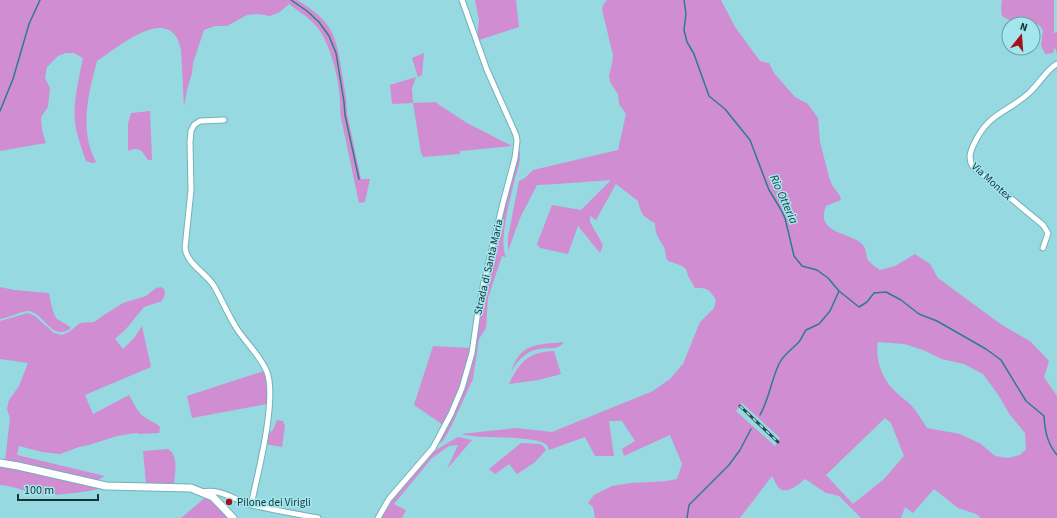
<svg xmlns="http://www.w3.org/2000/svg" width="1057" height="518" viewBox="0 0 1057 518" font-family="'Source Sans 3',sans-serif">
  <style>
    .green { fill: #d08dd2; fill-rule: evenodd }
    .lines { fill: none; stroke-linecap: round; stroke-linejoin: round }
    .stream { stroke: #2e7d86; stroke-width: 1.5 }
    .street-casing { stroke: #71b2ba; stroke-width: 7 }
    .secondary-casing { stroke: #71b2ba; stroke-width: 9 }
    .street { stroke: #fff; stroke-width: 5 }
    .secondary { stroke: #fff; stroke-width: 7 }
    .rail-casing { stroke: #294a4e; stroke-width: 3 }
    .rail { stroke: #a3e6ee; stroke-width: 1.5; stroke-dasharray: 4.5; stroke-linecap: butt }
    .poi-dot { fill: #a60f1b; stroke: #a3e6ee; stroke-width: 1.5 }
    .labels { text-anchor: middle; stroke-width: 3; stroke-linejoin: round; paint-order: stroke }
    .street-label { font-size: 11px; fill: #183437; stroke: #a3e6ee }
    .poi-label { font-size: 11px; fill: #183437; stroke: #a3e6ee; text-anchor: start }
    .water-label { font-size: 12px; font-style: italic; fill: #234245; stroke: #a3e6ee }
  </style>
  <rect width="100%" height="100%" fill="#96d9e1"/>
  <path class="green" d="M 0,0 L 297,0 C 332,21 336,34 342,73 C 344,86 347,99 347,113 L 361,179 L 370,179 L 365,202 L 359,203 L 340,113 C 342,90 332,45 317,27 C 310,18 298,11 289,4 L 280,12 L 270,16 L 258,14 L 247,15 L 227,26 L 215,26 L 204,30 L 193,63 L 192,73 L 187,90 L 184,106 L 181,50 C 172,1 118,47 97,61 C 88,95 79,130 96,162 L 92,163 L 86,161 C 82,150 76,133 75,122 C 73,101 79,78 83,58 L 74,53 L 66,53 L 58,56 L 47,67 L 45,78 L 50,88 L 48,107 L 41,117 L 42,130 L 46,143 L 0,151 Z
    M 475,0 L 516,0 L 519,27 L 479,40 L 477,37 L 479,20 Z
    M 607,0 L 721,0 L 735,27 L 760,61 L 769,63 L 774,73 L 795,97 L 808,104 L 818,118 L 820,142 L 829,177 L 832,185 L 840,196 L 841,200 L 826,206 C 815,233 848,232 861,243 C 867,248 865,254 868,260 C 871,264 876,267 880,270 L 895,266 L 915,254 L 930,264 L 938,278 L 999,323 L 1031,342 L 1049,361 L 1044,377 L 1057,396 L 1057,518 L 981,518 L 976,514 L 958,508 L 934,489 L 913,513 L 905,507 L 901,518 L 861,518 L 839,496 L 826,493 L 805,479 C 799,484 787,495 779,488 C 776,485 774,479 772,476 L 740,518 L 595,518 L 593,507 L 588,503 L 594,495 L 612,486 L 631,483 L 667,481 L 677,479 L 682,464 L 670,435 L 624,456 L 622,449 L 635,441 L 622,421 L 609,421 L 614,456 L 595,456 L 585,437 L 549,450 L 547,445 C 534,434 482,440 461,434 L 516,428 L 552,432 L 653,391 L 670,379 L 683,364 L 700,322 L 714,308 L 716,300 C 709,289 708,288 695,288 L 688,276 L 686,269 C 678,262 673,264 667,260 C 665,255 666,251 664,247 C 659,238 655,235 655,223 C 643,217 641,214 638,201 L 616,184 L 596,220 L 590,216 L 590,222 L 603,245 L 600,253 L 578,226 L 568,254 L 540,248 L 537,244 L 552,205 L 581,210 L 611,180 L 557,184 L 537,185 L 520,218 L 508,251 L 508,237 L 519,181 L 525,178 L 533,170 L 618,150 L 626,114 L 619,104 L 618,94 L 610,82 L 609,75 L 612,64 L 613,55 L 602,10 L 603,5 ZM 878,342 L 904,344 L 923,350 L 942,359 L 964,364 L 983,374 L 999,396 L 1010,415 L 1025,433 L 1026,449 L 1020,455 L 1008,458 L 995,456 L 981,444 L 960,434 L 927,428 C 921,419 916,410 909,403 C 903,398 897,394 892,388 C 881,376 875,358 878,342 ZM 742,403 L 780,438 L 775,446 L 736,411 ZM 885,418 L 891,423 L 904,456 L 884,479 L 853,504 L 826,475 Z
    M 1002,0 L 1054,0 L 1054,33 L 1057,32 L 1057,54 L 1055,47 L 1053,53 L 1045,54 L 1041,45 L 1043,30 L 1039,25 L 1025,21 L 1011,21 L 1002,16 L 1001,9 Z
    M 424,53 L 422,75 L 418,77 L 412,58 Z
    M 416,77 L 412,88 L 413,103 L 435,102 L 467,123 L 512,146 L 460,151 L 460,154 L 423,157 L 421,153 L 413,103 L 392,104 L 390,85 Z
    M 150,111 L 152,160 L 148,160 C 142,151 140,146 128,151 L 128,124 L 131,113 Z
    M 518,147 C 523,156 518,168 515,178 C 511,197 498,240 506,257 L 502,256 L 488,298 L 486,328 L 479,339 L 473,379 L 451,427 L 443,441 L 438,444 C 454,414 470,384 475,351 C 479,329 480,308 485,287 C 495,240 507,194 518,147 Z
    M 0,287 L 14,290 L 49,293 C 50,299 53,315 57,319 C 61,322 67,324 71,328 C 52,343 44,312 28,311 C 21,311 8,318 0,319 Z
    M 161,287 L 164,289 L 165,294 L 162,301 L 144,307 L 126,329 L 115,339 L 123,349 L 134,338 L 142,326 L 151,367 L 85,395 L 93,414 L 129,395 C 133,402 138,414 146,418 C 151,422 155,422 160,427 L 159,433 L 140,434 L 136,433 L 117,436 L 89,445 L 79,447 L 60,454 L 42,452 L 19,446 L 17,455 L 105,476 L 96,481 L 5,461 L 10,418 L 7,409 L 9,400 L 19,386 L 28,363 L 0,359 L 0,321 L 28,313 L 35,316 L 54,333 L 62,335 L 69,332 L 80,323 L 94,322 L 104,315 L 123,303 L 146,296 L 156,288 Z
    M 564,342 C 558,351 548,347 538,349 C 525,352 517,361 511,372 C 521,342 537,345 564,342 Z
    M 433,346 L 471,348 L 459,389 L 443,425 L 414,405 Z
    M 554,351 L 561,374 L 539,380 L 509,384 C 520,361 529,352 554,351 Z
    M 264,371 L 267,384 L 267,404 L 192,418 L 187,396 Z
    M 277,420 L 283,421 L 285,426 L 282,447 L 265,444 L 267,434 L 273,430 Z
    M 458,437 L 472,440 L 447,469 L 458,445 L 449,446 L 432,458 L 394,504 L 406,510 L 402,518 L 381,518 L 391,502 L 434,451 Z
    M 521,443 L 540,444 L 543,446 L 546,450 L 534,463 L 517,474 L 509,464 L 495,474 L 489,469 Z
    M 168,449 C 179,456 175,472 174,484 L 146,484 L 143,451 Z
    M 0,466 C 35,470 68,483 103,488 C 89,492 55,496 40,494 C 27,492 14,486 0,485 Z
    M 206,497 L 212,501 L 229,518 L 181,518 Z"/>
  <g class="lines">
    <path class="stream" d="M 291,0 L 307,11 L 319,22 L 329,36 L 336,53 L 344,102 L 345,115 L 359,179
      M 684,0 L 686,14 L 684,30 L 687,42 L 694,54 L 709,96 L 725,109 L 750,140 L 769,190 L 780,208 L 785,218 L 794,256 L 802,266 L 817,270 L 828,278 L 839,291 L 859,307 L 867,302 L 874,293 L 886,292 L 901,300 L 919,314 L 937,321 L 986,349 L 1001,360 L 1026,401 L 1044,416 C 1045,431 1047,443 1057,455
      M 0,111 L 13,79 L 29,24 L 40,0
      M 760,415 C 769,399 771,381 779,364 C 783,355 791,350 798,343 C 801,340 803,334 806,330 L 819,324 L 830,311 L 839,291
      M 687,518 L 689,505 L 729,465 L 740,450 L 751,429"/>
    <g class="street-casing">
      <path id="street" d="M 224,120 L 200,121 L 194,125 L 191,131 L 190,142 L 191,190 L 185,248 C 187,264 206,273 214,286 C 222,300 228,315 237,329 C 247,344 260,355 267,372 C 277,400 258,473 251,505
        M 1043,248 L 1048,233 L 1043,225 L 973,167 C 968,159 970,152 974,144 C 988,113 1007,113 1029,93 C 1039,84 1047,69 1057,64
        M 202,492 C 220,488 234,500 252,505 C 273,510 296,514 318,518
        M 378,518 L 389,499 L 433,448 L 451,414 L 462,388 L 472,353 L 477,318 L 484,282 L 503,203 L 515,158 L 517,141 L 516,135 L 487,70 L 462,0"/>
    </g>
    <g class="secondary-casing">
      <path id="secondary" d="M 0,463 L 18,466 L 106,486 L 191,488 L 213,497 L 233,518"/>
    </g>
    <use href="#street" class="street"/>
    <use href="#secondary" class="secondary"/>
    <g class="rail-casing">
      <path id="rail" d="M 740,406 L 778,442"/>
    </g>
    <use href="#rail" class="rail"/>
  </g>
  <circle class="poi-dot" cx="229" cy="502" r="4"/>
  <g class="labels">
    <g class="street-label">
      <text transform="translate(992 181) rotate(42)" y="4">Via Montex</text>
      <text transform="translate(488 267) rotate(-77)" y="4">Strada di Santa Maria</text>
    </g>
    <g class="poi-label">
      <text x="237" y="506">Pilone dei Virigli</text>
    </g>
    <g class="water-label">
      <text transform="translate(784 199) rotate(66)" y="4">Rio Otteria</text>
    </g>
  </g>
  <g transform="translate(1021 36) rotate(17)"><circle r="19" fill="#a3e6ee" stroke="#6b9fa5"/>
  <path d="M0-3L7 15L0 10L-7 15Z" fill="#a60f1b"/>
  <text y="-6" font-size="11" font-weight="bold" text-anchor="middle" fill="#183437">N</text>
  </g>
  <path d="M18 494v6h80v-6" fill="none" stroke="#183437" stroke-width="2"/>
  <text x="24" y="494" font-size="12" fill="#183437" stroke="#a3e6ee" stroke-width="3" paint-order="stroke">100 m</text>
</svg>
